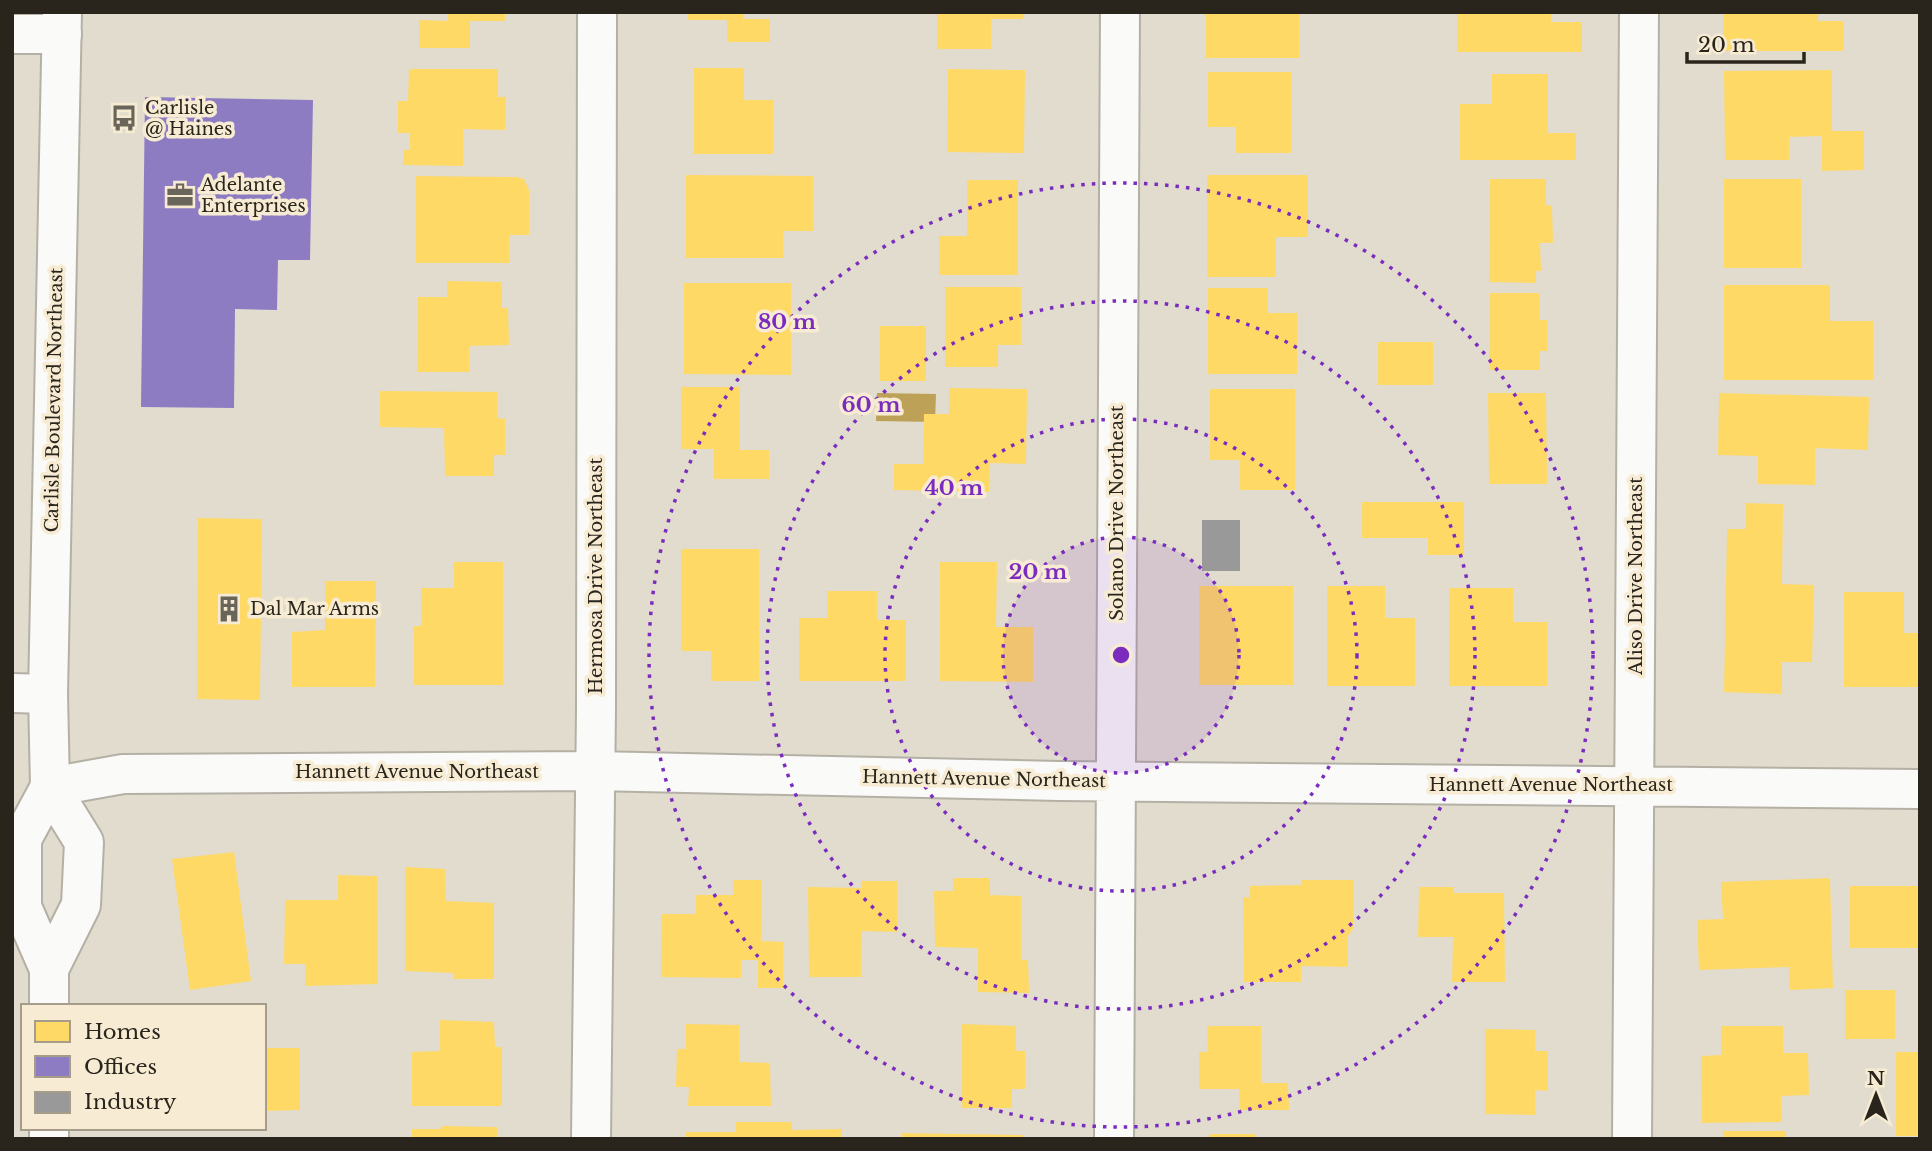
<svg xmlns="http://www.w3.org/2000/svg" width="1932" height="1151" viewBox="0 0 1932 1151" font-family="'Libre Baskerville',serif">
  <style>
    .water { fill: #bda156 }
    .homes { fill: #ffd966 }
    .offices { fill: #8e7cc3 }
    .industry { fill: #999 }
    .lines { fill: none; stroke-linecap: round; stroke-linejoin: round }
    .minor-casing { stroke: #b4b0a5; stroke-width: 42 }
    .major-casing { stroke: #b4b0a5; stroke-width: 42 }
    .minor { stroke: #fafaf8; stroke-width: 38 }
    .major { stroke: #fafaf8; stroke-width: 38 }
    .ring { fill: none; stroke: #7b2cbf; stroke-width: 3.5; stroke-dasharray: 3.5 7 }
    .labels { text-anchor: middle; stroke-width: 7; stroke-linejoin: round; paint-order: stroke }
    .poi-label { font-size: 18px; fill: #29251c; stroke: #f7ecd3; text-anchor: start }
    .street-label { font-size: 18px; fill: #29251c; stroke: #f7ecd3 }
    .centre { fill: #7b2cbf; stroke: #f7ecd3; stroke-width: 3.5 }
    .ring-label { font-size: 21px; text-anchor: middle; font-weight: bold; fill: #7b2cbf; stroke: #f7ecd3; stroke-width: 7; stroke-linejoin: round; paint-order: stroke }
  </style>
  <rect width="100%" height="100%" fill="#e1dcce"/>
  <path class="water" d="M 877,393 L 936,394 L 935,422 L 876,421 Z"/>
  <path class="homes" d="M 448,12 L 505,12 L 505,21 L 470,21 L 470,48 L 419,48 L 419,20 L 448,21 Z
    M 688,12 L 743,12 L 743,19 L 770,19 L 770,42 L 727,42 L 727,20 L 688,20 Z
    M 937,12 L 1023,12 L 1023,19 L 991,19 L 991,49 L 937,49 Z
    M 1206,12 L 1299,12 L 1299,58 L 1206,58 Z
    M 1457,12 L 1551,12 L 1551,22 L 1582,22 L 1582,52 L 1457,52 Z
    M 1723,12 L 1818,12 L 1818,21 L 1844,21 L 1844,51 L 1723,51 Z
    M 694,68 L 744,68 L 744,100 L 773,100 L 773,154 L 694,154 Z
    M 409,69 L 498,69 L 498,97 L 506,97 L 505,130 L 463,129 L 463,166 L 403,165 L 404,150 L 410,150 L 410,133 L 398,133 L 398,101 L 408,101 Z
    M 948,69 L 1025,70 L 1024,153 L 947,152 Z
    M 1832,70 L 1832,131 L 1864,131 L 1864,170 L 1822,171 L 1822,136 L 1789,137 L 1789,160 L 1725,160 L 1724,71 Z
    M 1208,72 L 1291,72 L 1291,153 L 1236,153 L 1236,127 L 1208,127 Z
    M 1492,74 L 1548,74 L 1548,133 L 1576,133 L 1576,160 L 1460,160 L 1460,104 L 1492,104 Z
    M 686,175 L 813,176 L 813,231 L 783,231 L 783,258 L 686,258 Z
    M 1207,175 L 1308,175 L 1308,237 L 1276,237 L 1276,277 L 1207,277 Z
    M 416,176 L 517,177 L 524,179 L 529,190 L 529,235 L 509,235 L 509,263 L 416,263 Z
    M 1490,179 L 1546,179 L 1546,205 L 1552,206 L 1553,243 L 1540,243 L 1541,271 L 1536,271 L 1536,283 L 1489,282 Z
    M 1724,179 L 1801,179 L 1801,268 L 1724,268 Z
    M 967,180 L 1018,180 L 1018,275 L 939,275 L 939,236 L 967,236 Z
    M 447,281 L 502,282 L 502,308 L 508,308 L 509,345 L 469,346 L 469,372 L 417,372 L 418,297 L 447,297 Z
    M 684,283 L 791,283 L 791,375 L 684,374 Z
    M 1724,285 L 1830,285 L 1830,321 L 1873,321 L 1873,380 L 1724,380 Z
    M 945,287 L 1021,287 L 1021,345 L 998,345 L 998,367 L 945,367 Z
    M 1208,288 L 1268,288 L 1268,313 L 1297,313 L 1297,374 L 1208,374 Z
    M 1490,293 L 1540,293 L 1540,320 L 1547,320 L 1547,351 L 1540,351 L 1540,370 L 1489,370 Z
    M 880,326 L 926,326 L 926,381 L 880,381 Z
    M 1378,342 L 1433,342 L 1433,385 L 1378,385 Z
    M 681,387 L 740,387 L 740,450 L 769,450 L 769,479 L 714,479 L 714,449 L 681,449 Z
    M 949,388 L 1027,389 L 1026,464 L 990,463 L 989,492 L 894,490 L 894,464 L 923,464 L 924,414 L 949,414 Z
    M 1210,389 L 1295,389 L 1295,490 L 1240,490 L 1240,460 L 1210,460 Z
    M 380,391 L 497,392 L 497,418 L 505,419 L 505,455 L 494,455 L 494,476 L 445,476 L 444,428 L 380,427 Z
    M 1488,393 L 1546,393 L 1547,484 L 1489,484 Z
    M 1719,393 L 1869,397 L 1868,450 L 1815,448 L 1815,485 L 1758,484 L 1758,456 L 1718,455 Z
    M 1362,502 L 1464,502 L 1464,555 L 1428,555 L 1428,538 L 1362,538 Z
    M 1746,503 L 1783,504 L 1782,584 L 1814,585 L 1812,662 L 1782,662 L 1782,694 L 1724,692 L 1727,529 L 1746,529 Z
    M 198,518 L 262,519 L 260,700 L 197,699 Z
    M 681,549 L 759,549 L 759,681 L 711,681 L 711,651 L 681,651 Z
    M 454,562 L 503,562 L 503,685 L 414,685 L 414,626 L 422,626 L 421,588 L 454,588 Z
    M 940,562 L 997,562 L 996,627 L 1033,627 L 1033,682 L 940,681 Z
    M 325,581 L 376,581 L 375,687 L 292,687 L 292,632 L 325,630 Z
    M 1199,586 L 1293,586 L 1293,685 L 1199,685 Z
    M 1327,586 L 1385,586 L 1385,618 L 1415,618 L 1415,686 L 1327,686 Z
    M 1449,588 L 1513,588 L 1513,622 L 1547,622 L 1547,686 L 1449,686 Z
    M 827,591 L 877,591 L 877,620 L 906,620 L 906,681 L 799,681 L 799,618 L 827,618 Z
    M 1844,592 L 1904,592 L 1904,633 L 1920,633 L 1920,687 L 1844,687 Z
    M 234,852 L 251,981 L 190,990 L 172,859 Z
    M 405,867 L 445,869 L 446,901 L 494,903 L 494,979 L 454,979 L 453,973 L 405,971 Z
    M 338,875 L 377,876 L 378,984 L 305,986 L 305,964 L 284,964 L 285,900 L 338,900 Z
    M 953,878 L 990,878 L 990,895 L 1021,896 L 1021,960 L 1028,960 L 1029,993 L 978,992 L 978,948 L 935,947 L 934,891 L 953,891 Z
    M 1830,878 L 1833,988 L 1790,990 L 1789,967 L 1699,970 L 1697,920 L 1723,919 L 1721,882 Z
    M 733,880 L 762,880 L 761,941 L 783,942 L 783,988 L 758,988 L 758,960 L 741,960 L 741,978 L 661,977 L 662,914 L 696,914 L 696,895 L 733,895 Z
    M 1302,880 L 1354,880 L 1353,929 L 1348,936 L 1348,967 L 1301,966 L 1301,982 L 1244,982 L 1243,897 L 1250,898 L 1250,886 L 1302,885 Z
    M 861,881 L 897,881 L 897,932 L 862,931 L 861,977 L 809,977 L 808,887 L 862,888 Z
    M 1850,886 L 1920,886 L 1920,948 L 1850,948 Z
    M 1419,887 L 1454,887 L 1454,893 L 1504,893 L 1505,982 L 1452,982 L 1453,937 L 1418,937 Z
    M 1845,990 L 1895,990 L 1895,1039 L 1845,1039 Z
    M 440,1020 L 494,1022 L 495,1047 L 502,1047 L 502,1106 L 412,1106 L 412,1052 L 440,1051 Z
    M 686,1024 L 739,1025 L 739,1062 L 770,1063 L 771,1106 L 688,1106 L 689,1087 L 676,1087 L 677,1049 L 686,1049 Z
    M 962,1024 L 1016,1026 L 1016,1051 L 1025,1051 L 1025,1089 L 1012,1089 L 1012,1108 L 962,1108 Z
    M 1207,1026 L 1261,1026 L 1261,1083 L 1288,1083 L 1289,1110 L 1240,1110 L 1239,1089 L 1199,1089 L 1199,1052 L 1208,1052 Z
    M 1721,1026 L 1783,1026 L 1783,1053 L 1808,1053 L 1809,1095 L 1781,1096 L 1782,1122 L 1702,1123 L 1701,1056 L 1721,1055 Z
    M 1485,1029 L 1535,1030 L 1535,1051 L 1548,1051 L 1548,1091 L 1535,1090 L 1535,1115 L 1485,1114 Z
    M 264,1048 L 300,1048 L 300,1110 L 264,1111 Z
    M 1896,1052 L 1920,1052 L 1920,1136 L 1896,1136 Z
    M 736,1122 L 792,1122 L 792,1130 L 842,1129 L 842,1139 L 686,1139 L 686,1132 L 736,1132 Z
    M 442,1126 L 497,1127 L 497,1139 L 412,1139 L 412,1129 L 442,1129 Z
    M 1723,1131 L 1786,1131 L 1786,1139 L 1723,1139 Z
    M 902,1133 L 1023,1135 L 1022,1139 L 902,1139 Z
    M 1209,1134 L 1256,1134 L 1256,1139 L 1209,1139 Z"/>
  <path class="offices" d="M 145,97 L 313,100 L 310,260 L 278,260 L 277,310 L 235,309 L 234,408 L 141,407 Z"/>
  <path class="industry" d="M 1202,520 L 1240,520 L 1240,571 L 1202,571 Z"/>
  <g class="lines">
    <g class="minor-casing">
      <path id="minor" d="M 12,34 L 62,34
        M 12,693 L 48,694
        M 50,787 L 123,774 L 595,771 L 1059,781 L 1920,789
        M 591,1139 L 596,709 L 597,12
        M 1114,1139 L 1120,12
        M 1632,1139 L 1639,12"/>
    </g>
    <g class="major-casing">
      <path id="major" d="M 50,787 L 48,694 L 62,12
        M 49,969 L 81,905 L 84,842 L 50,787 L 22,839 L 22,907 L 49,969 L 49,1006
        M 49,1139 L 49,1128"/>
    </g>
    <use href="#minor" class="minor"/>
    <use href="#major" class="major"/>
  </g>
  <circle cx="1121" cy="655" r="118" fill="#7b2cbf" fill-opacity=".12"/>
  <g class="ring">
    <circle cx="1121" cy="655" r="118"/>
    <circle cx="1121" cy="655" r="236"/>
    <circle cx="1121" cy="655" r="354"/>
    <circle cx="1121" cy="655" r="472"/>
  </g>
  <defs>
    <g id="bus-bare" transform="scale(2.1)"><path d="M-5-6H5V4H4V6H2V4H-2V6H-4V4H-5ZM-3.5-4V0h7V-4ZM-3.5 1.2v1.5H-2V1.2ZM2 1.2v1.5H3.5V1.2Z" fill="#69655a" stroke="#f7ecd3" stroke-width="2.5" paint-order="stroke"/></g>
    <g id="office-bare" transform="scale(2.1)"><path d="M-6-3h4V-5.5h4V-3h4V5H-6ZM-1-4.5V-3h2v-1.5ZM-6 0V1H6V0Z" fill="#69655a" stroke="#f7ecd3" stroke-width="2.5" paint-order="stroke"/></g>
    <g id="building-bare" transform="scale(2.1)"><path d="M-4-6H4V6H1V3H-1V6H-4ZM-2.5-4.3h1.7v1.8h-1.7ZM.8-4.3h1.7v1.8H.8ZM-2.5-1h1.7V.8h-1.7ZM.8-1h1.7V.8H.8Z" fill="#69655a" stroke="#f7ecd3" stroke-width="2.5" paint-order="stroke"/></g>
  </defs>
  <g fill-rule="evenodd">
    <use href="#bus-bare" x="124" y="118"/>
    <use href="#office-bare" x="180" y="195"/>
    <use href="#building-bare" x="229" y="609"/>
  </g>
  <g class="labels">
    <g class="poi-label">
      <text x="145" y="114">Carlisle<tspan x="145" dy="21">@ Haines</tspan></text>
      <text x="201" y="191">Adelante<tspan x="201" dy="21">Enterprises</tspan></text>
      <text x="250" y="615">Dal Mar Arms</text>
    </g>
    <g class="street-label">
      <text transform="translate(54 400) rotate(-89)" y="6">Carlisle Boulevard Northeast</text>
      <text transform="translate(1117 513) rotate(-90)" y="6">Solano Drive Northeast</text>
      <text transform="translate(596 576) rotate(-90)" y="6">Hermosa Drive Northeast</text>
      <text transform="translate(1636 576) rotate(-90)" y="6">Aliso Drive Northeast</text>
      <text x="417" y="778">Hannett Avenue Northeast</text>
      <text transform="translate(984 779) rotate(1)" y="6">Hannett Avenue Northeast</text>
      <text x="1551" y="791">Hannett Avenue Northeast</text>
    </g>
  </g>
  <circle cx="1121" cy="655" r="10" class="centre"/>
  <g class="ring-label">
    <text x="787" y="329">80 m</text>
    <text x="871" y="412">60 m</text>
    <text x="954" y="495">40 m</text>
    <text x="1038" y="579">20 m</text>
  </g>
  <rect width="1932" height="1151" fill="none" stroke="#29251c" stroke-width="28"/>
  <rect x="21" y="1004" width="245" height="126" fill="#f7ecd3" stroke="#a59c8a" stroke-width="2"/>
  <rect x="35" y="1021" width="35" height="21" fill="#ffd966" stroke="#a59c8a" stroke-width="2"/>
  <text x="84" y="1039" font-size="21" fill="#29251c">Homes</text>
  <rect x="35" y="1056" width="35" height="21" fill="#8e7cc3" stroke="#a59c8a" stroke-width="2"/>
  <text x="84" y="1074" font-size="21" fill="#29251c">Offices</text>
  <rect x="35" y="1092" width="35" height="21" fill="#999999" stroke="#a59c8a" stroke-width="2"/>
  <text x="84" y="1109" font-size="21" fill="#29251c">Industry</text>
  <g transform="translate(1876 1095)" stroke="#f7ecd3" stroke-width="5" paint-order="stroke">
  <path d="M0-5L12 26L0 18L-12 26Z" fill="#29251c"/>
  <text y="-10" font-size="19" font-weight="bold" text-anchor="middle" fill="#29251c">N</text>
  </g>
  <path d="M1687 52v10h117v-10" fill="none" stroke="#29251c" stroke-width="3.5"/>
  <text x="1698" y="52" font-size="21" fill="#29251c" stroke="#f7ecd3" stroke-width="5" paint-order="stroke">20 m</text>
</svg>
